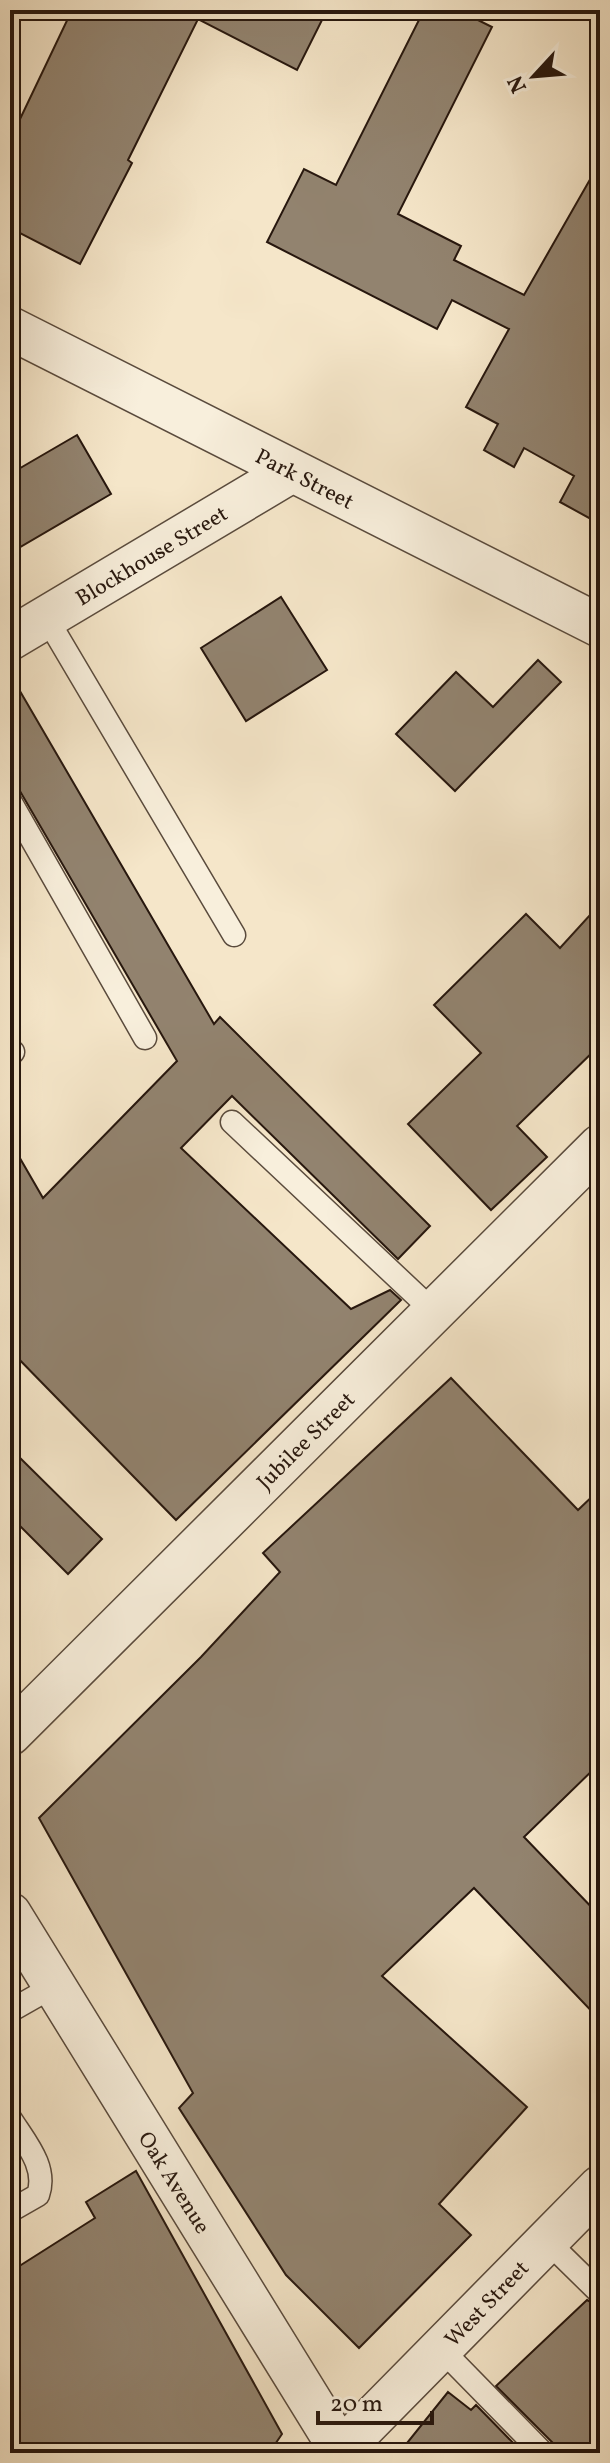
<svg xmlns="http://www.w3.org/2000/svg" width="610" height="2463" viewBox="0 0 610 2463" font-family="Vollkorn,serif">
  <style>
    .building { fill: #92836f; stroke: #27170e; stroke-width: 2 }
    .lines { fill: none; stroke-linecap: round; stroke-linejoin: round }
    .lane-casing { stroke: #5a4b3d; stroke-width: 25 }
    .street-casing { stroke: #5a4b3d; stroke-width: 45 }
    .lane { stroke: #f8efdc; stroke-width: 22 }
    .street { stroke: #f8efdc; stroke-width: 42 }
    .labels { text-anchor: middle; stroke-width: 6; stroke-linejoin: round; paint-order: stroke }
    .street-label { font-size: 22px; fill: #27170e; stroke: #f8efdc }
  </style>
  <rect width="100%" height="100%" fill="#f5e6c9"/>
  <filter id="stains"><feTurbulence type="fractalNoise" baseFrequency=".0025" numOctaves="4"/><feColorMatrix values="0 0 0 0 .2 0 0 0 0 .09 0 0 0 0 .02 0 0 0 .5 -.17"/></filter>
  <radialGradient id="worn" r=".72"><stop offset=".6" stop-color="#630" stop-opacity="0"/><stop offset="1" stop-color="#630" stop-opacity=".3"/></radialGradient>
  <path class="building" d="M 72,10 L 327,10 L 297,70 L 198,19 L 128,160 L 132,163 L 80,264 L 10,228 L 10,140 Z
    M 424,10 L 458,10 L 492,27 L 398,214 L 461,246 L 454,260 L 524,295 L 600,162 L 600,524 L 560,502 L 574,476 L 524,448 L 514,467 L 484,450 L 498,424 L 466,407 L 509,329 L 452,300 L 437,329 L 267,242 L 304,169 L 336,185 Z
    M 77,435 L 111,494 L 10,553 L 10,474 Z
    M 281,597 L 327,670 L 246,721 L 201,648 Z
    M 538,660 L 561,682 L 455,791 L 396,734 L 456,672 L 493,707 Z
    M 10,674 L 214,1024 L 220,1017 L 430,1226 L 398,1259 L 232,1096 L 181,1148 L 351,1309 L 390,1290 L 401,1300 L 176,1520 L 10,1350 L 10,1141 L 43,1198 L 177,1061 L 10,774 Z
    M 600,904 L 600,1045 L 517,1126 L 547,1157 L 491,1210 L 408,1124 L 481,1053 L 434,1005 L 526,914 L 560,948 Z
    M 451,1378 L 578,1510 L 600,1489 L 600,1763 L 524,1837 L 600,1916 L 600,2020 L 474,1888 L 382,1976 L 527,2107 L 439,2204 L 471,2235 L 359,2348 L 286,2275 L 179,2108 L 193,2093 L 39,1818 L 201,1657 L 280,1572 L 263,1553 Z
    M 10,1448 L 102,1539 L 68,1574 L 10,1516 Z
    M 136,2171 L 282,2434 L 269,2453 L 10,2453 L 10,2272 L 95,2218 L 86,2202 Z
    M 587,2300 L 600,2307 L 600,2453 L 557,2453 L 553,2443 L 496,2386 Z
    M 448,2392 L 471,2410 L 476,2405 L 523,2453 L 399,2453 Z"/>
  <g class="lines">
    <g class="lane-casing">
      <path id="lane" d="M 46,617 L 234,935
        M 10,801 L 145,1038
        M 10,1050 L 13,1052
        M 232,1122 L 434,1312
        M 10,2011 L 54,1986
        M 10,2118 C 25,2142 48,2167 38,2195 L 10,2211
        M 546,2240 L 600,2293
        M 442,2350 L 543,2453"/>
    </g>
    <g class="street-casing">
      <path id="street" d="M 10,328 L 600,626
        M 10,639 L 292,471
        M 10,1734 L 600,1146
        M 10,1914 L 340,2449
        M 338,2453 L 600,2187"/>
    </g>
    <use href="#lane" class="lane"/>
    <use href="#street" class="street"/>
  </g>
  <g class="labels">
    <g class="street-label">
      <text transform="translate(305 478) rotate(27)" y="8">Park Street</text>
      <text transform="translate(151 555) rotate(-31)" y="8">Blockhouse Street</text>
      <text transform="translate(305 1440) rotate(-45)" y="8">Jubilee Street</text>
      <text transform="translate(175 2182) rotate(58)" y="8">Oak Avenue</text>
      <text transform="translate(486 2303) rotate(-46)" y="8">West Street</text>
    </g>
  </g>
  <rect width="610" height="2463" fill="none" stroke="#f5e6c9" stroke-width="40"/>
  <rect x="12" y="12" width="586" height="2439" fill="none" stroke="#27170e" stroke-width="4"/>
  <rect x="20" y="20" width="570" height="2423" fill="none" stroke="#27170e" stroke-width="2"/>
  <g transform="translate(534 76) rotate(244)" stroke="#f8efdc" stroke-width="6" paint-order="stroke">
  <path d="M0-6L14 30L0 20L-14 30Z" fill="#27170e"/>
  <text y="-12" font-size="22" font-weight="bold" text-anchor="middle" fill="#27170e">N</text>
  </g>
  <path d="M318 2411v12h114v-12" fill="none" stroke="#27170e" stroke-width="4"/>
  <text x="330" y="2411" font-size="24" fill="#27170e" stroke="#f8efdc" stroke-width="6" paint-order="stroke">20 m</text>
  <rect width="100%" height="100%" filter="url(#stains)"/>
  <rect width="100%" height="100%" fill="url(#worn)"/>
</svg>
